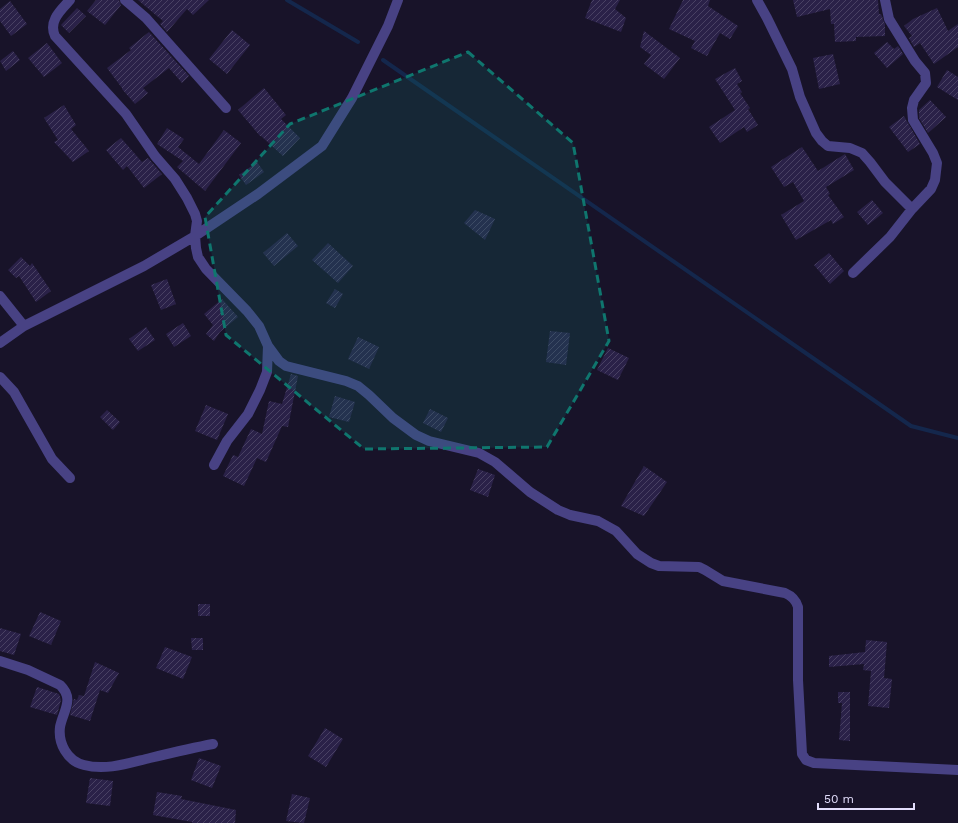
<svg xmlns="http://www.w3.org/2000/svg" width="958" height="823" viewBox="0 0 958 823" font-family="'Work Sans',sans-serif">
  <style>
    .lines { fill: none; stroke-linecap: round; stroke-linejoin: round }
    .stream { stroke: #14274c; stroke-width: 4 }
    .building { fill: url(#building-hatch) }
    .minor { stroke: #484284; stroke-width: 10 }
    .marked { fill: #0f766e; fill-opacity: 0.2; stroke: #0f766e; stroke-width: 3; stroke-dasharray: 8 5; stroke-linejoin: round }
  </style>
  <defs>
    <pattern id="building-hatch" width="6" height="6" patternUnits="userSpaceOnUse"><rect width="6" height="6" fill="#2a2148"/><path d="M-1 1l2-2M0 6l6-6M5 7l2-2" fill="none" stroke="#494163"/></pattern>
  </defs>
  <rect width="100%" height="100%" fill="#181329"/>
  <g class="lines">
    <path class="stream" d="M 287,0 L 358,42
      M 383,60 L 911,426 L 958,438"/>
  </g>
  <path class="building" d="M 96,0 L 119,0 L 121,5 L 105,25 L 87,11 Z
    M 138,0 L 209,0 L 193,15 L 187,9 L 167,32 L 160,24 L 163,21 Z
    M 592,0 L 620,0 L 615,9 L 626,18 L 621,32 L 585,18 Z
    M 683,0 L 710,0 L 708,6 L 738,26 L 730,39 L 720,33 L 707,56 L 691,48 L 695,41 L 669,29 Z
    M 793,0 L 878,0 L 879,14 L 881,14 L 885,24 L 885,36 L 856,37 L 856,41 L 835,42 L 834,24 L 831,24 L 830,9 L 797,17 Z
    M 10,1 L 27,24 L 11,36 L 0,21 L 0,9 Z
    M 77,8 L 86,16 L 69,33 L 61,25 Z
    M 937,8 L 948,31 L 958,24 L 958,47 L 934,64 L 920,43 L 914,47 L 909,38 L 912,36 L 904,26 L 913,19 Z
    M 232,30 L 250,45 L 227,74 L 209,59 Z
    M 644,31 L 680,58 L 664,79 L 644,64 L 651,55 L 640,47 Z
    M 149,32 L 189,76 L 182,83 L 169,68 L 143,88 L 148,93 L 135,104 L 122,89 L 122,88 L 107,68 L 131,50 L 129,48 Z
    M 887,42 L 894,49 L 898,46 L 903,54 L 887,68 L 874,53 Z
    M 47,43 L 62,63 L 44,77 L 28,58 Z
    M 13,51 L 20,60 L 6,71 L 0,61 Z
    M 833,54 L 840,84 L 819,89 L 813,58 Z
    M 735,68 L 742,81 L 737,84 L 742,92 L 740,93 L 750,108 L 748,109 L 758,125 L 747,132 L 744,127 L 720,143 L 709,127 L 735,110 L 715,79 Z
    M 947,70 L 958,77 L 958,100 L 937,87 Z
    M 264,88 L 286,115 L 281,119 L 300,138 L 283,156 L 261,136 L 260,136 L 238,110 Z
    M 930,100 L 946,117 L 928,133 L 919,118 L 919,110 Z
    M 64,105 L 76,125 L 71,129 L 89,151 L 73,162 L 54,142 L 58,140 L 44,118 Z
    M 904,116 L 920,144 L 908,152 L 889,127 Z
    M 167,128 L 184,139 L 178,147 L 199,164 L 224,130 L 241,143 L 205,191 L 177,167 L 183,161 L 157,144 Z
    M 121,138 L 142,162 L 148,158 L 162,174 L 144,188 L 127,166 L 123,170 L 106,150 Z
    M 802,147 L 818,171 L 845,154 L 854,170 L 826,187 L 830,194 L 828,195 L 844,217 L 833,224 L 831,220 L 796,240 L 781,215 L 804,201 L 793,182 L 784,187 L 771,167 Z
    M 257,162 L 264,172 L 246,185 L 239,175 Z
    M 872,200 L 883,213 L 868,225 L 857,212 Z
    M 475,210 L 495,219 L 485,240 L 464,223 Z
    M 287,233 L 298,246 L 274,266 L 263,253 Z
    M 328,243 L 353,266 L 338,283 L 312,260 Z
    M 829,253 L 844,271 L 830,284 L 814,265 Z
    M 21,257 L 30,266 L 32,263 L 51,291 L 36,302 L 19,276 L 16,278 L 8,270 Z
    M 167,279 L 176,304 L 161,310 L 151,285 Z
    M 335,289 L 343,294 L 335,308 L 326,303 Z
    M 222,299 L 238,317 L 220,332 L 214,341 L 206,334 L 213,325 L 204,314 Z
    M 183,323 L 191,336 L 174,347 L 166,334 Z
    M 146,327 L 155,340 L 138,351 L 129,339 Z
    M 550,331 L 570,333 L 566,365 L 546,362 Z
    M 358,337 L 379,347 L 369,369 L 348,359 Z
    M 608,348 L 629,358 L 618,380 L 597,370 Z
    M 291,374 L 298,376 L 288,427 L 282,426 L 266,462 L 257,458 L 244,486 L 223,476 L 233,455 L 238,457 L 251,429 L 262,434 L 269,401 L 282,404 Z
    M 335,396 L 355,402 L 349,422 L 329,417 Z
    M 206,405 L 228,414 L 217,440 L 195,431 Z
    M 430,409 L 448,418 L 441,432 L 423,423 Z
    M 107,410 L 120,422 L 113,430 L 100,417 Z
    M 644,466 L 667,482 L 644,516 L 621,506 Z
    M 478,469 L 495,475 L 488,497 L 470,490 Z
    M 198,604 L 210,604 L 210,616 L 198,616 Z
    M 40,612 L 61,621 L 51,645 L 29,636 Z
    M 0,628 L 21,634 L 14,655 L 0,651 Z
    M 191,638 L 203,638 L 203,650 L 192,650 Z
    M 866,640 L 887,642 L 884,678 L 892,679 L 889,708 L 868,706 L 871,671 L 863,670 L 864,664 L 829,667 L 829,656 L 865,652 Z
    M 165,647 L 192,657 L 183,679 L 156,668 Z
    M 95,662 L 119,673 L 108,693 L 100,690 L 90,721 L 70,715 L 74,699 L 77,700 L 79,695 L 84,696 Z
    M 37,687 L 59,694 L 61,700 L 57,715 L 30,707 Z
    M 838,692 L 850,692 L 850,741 L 839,740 L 842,703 L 838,703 Z
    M 325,728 L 343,739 L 326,767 L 308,756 Z
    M 199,758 L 221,766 L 212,788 L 191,780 Z
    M 90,778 L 113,781 L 110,806 L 86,803 Z
    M 157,792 L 182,796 L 181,799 L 236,810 L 235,823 L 192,823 L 192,822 L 153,815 Z
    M 292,794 L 310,798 L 304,823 L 286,821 Z"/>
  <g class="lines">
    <path class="minor" d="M 70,0 C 61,10 48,21 55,36 L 126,114 L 155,156 L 175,179 L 187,198 L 195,214 L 197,221 L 195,236 L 196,248 L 198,257 L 206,269 L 247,311 L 259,326 L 268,346 L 279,361 L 286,366 L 346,381 L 358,386 L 369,395 L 393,418 L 416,435 L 429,441 L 479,453 L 495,462 L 530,492 L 558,510 L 570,515 L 598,521 L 616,531 L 637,554 L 651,563 L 659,566 L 699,567 L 705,570 L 723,581 L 785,593 C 792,596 796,600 798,607 L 798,680 L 802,754 L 806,760 L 814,763 L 958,770
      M 125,0 L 146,18 L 226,108
      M 757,0 L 767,18 L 792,69 L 800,97 L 816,133 L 822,141 L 828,146 L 850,148 L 862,153 L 870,162 L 885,182 L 912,209
      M 853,273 L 890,237 L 912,209 L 931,189 L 935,180 L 937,163 L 933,153 L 913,120 L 912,108 L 914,100 L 926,83 L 925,73 L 915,61 L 889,19 L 885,0
      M 0,296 L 24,326
      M 0,343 L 24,326 L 144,266 L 195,236 L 258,194 L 322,146 L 352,98 L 388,26 L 398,0
      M 0,377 L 14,392 L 52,459 L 70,478
      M 214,465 L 227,441 L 248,414 L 260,390 L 267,372 L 268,346
      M 0,661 L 28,670 L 60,685 C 75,699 63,711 60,727 C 58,743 67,761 84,765 C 106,771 129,763 150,758 C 171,753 192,748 213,744"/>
  </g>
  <path class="marked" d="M 468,52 L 573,143 L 609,341 L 547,447 L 364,449 L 226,335 L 205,217 L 290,124 Z"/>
  <path d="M818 803v6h96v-6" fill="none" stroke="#e3defc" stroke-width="2"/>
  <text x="824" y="803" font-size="12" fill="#e3defc" stroke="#181329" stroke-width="3" paint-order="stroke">50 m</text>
</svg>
